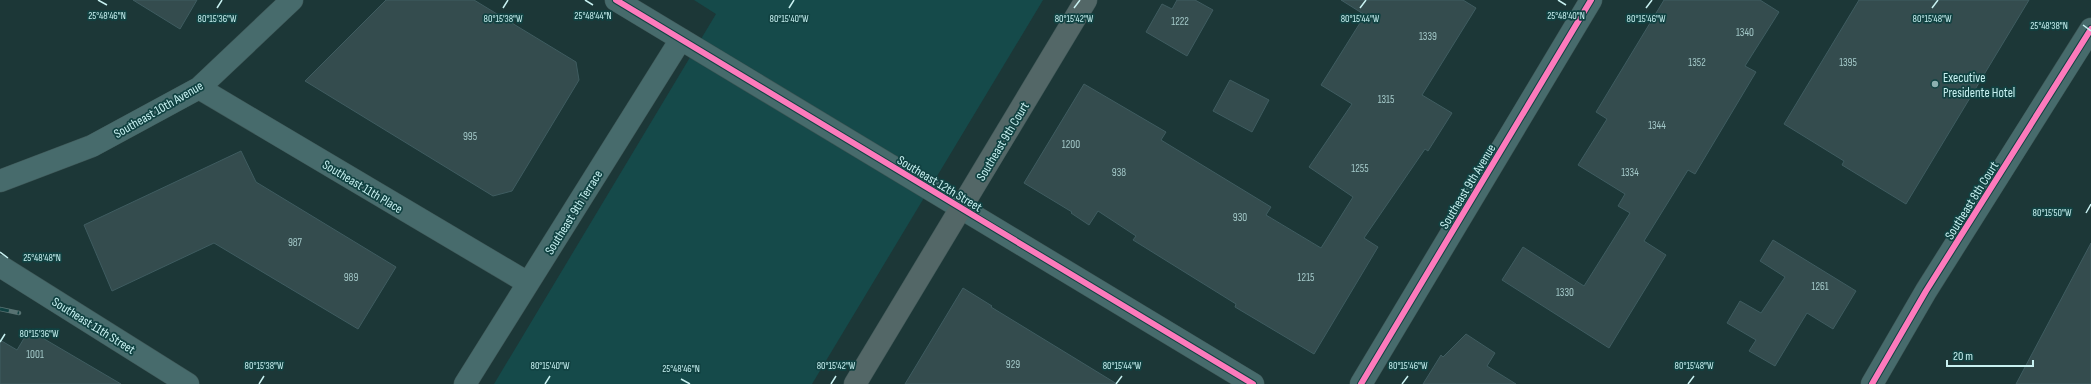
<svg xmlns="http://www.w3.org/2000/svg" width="2091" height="384" viewBox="0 0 2091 384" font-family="'Sofia Sans Condensed',sans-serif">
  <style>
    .built { fill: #154a4a }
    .building { fill: #344c4e; stroke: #3f5c60 }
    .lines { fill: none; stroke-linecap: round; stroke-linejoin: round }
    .minor-casing { stroke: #3d5555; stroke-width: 23 }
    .major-casing { stroke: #3d5555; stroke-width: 23 }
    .minor { stroke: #476b6c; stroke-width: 22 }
    .major { stroke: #536767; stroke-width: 22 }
    .rail-casing { stroke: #577272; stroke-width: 4.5 }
    .rail { stroke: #114242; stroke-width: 3; stroke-dasharray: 9; stroke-linecap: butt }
    .cycleway-casing { stroke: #114242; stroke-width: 8 }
    .cycleway { stroke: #fd7abc; stroke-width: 6 }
    .ticks { fill: none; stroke: #c8f1f1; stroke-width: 1.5 }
    .poi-dot { fill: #8cb0b0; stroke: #114242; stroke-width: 1.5 }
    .labels { text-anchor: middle; stroke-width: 3.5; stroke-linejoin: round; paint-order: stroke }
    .number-label { font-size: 11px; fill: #a3c8c8 }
    .poi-label { font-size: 13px; fill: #c8f1f1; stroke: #114242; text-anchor: start }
    .street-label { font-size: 13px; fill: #c8f1f1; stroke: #114242 }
    .ticks-label { font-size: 10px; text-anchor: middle; fill: #c8f1f1; stroke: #114242; stroke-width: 3.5; stroke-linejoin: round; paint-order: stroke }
  </style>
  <rect width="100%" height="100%" fill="#1c3737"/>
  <path class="built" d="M 694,0 L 1043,0 L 812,384 L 494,384 L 716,14 Z"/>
  <path class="building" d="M 133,0 L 197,0 L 180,29 Z
    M 386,0 L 474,0 L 576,62 L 579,80 L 512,191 L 493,196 L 305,81 Z
    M 1177,0 L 1195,0 L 1213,10 L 1187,56 L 1146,32 L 1162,4 L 1172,9 Z
    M 1341,0 L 1463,0 L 1476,8 L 1422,95 L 1452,113 L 1428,151 L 1425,149 L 1364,238 L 1378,247 L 1314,354 L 1235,307 L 1236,304 L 1133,240 L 1136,236 L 1098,211 L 1089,225 L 1071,213 L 1072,212 L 1024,183 L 1084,84 L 1166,132 L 1161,140 L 1271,207 L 1266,215 L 1321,248 L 1353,197 L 1309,167 L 1352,104 L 1321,85 L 1365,15 Z
    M 1664,0 L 1760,0 L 1779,12 L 1745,66 L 1756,72 L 1695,174 L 1688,170 L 1644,241 L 1666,255 L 1609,348 L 1502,280 L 1523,247 L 1584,286 L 1630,213 L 1618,206 L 1625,194 L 1578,165 L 1607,119 L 1596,112 Z
    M 1859,0 L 2029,0 L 1906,204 L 1842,165 L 1844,161 L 1784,124 Z
    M 1230,80 L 1269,100 L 1252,132 L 1213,111 Z
    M 241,151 L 256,182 L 396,267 L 358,329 L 214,243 L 112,291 L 84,225 Z
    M 1773,240 L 1856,291 L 1833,329 L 1807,313 L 1775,366 L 1749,351 L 1756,340 L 1727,323 L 1740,301 L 1761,313 L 1785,277 L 1760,261 Z
    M 2091,243 L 2091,384 L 2016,384 Z
    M 963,288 L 992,306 L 991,307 L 1117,384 L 905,384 Z
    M 29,330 L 121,384 L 0,384 L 0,340 L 17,350 Z
    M 1466,334 L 1495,353 L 1487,366 L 1516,384 L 1423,384 L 1441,355 L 1443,357 Z"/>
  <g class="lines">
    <g class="minor-casing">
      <path id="minor" d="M 616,0 L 1253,384
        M 199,88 L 528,283
        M 0,181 L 92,146 L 199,88 L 292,0
        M 0,266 L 188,384
        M 465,384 L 681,39
        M 1361,384 L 1591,0
        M 1872,384 L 1926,291 L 2091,29"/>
    </g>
    <g class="major-casing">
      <path id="major" d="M 855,384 L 1086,0"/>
    </g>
    <use href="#minor" class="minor"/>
    <use href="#major" class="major"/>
    <g class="rail-casing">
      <path id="rail" d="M 0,309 L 19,313"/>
    </g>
    <use href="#rail" class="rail"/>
    <g class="cycleway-casing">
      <path id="cycleway" d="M 616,0 L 1253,384
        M 1361,384 L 1591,0
        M 1872,384 L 1926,291 L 2091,29"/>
    </g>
    <use href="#cycleway" class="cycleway"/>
  </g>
  <path class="ticks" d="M 98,0 L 107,5M 585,0 L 593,5M 1558,0 L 1566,5M 217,8 L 222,0M 503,8 L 508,0M 789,8 L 794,0M 1074,8 L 1080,0M 1360,8 L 1366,0M 1646,8 L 1652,0M 1932,8 L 1938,0M 2083,25 L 2091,31M 2086,213 L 2091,204M 0,252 L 8,258M 0,342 L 5,334M 681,379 L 690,384M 259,384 L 264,376M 545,384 L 550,376M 831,384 L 836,376M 1116,384 L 1122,376M 1402,384 L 1408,376M 1688,384 L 1694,376"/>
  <circle class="poi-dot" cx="1935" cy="84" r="4"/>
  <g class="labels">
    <g class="number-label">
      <text x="1180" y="25">1222</text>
      <text x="1745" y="36">1340</text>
      <text x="1428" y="40">1339</text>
      <text x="1697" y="66">1352</text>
      <text x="1848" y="66">1395</text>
      <text x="1386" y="103">1315</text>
      <text x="1657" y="129">1344</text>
      <text x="470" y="140">995</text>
      <text x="1071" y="148">1200</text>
      <text x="1360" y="172">1255</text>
      <text x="1119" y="176">938</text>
      <text x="1630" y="176">1334</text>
      <text x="1240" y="221">930</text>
      <text x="295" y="246">987</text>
      <text x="351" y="281">989</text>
      <text x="1306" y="281">1215</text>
      <text x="1820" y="290">1261</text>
      <text x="1565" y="296">1330</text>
      <text x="35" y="358">1001</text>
      <text x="1013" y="368">929</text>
    </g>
    <g class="poi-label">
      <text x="1943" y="82">Executive<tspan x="1943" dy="15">Presidente Hotel</tspan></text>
    </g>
    <g class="street-label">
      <text transform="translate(158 109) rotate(-30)" y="5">Southeast 10th Avenue</text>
      <text transform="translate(1002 141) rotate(-59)" y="5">Southeast 9th Court</text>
      <text transform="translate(940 183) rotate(31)" y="5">Southeast 12th Street</text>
      <text transform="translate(363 186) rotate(31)" y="5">Southeast 11th Place</text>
      <text transform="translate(1467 186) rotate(-59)" y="5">Southeast 9th Avenue</text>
      <text transform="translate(1971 200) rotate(-58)" y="5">Southeast 8th Court</text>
      <text transform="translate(573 212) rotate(-58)" y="5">Southeast 9th Terrace</text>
      <text transform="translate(94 325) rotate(32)" y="5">Southeast 11th Street</text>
    </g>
  </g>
  <g class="ticks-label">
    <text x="107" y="19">25°48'46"N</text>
    <text x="1566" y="19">25°48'40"N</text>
    <text x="593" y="19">25°48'44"N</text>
    <text x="217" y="22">80°15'36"W</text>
    <text x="503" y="22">80°15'38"W</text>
    <text x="789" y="22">80°15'40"W</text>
    <text x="1074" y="22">80°15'42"W</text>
    <text x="1360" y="22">80°15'44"W</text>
    <text x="1646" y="22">80°15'46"W</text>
    <text x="1932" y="22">80°15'48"W</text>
    <text x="2049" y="29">25°48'38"N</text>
    <text x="2052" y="216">80°15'50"W</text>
    <text x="42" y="261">25°48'48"N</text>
    <text x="39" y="337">80°15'36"W</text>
    <text x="264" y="369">80°15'38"W</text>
    <text x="550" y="369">80°15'40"W</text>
    <text x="836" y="369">80°15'42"W</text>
    <text x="1122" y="369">80°15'44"W</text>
    <text x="1408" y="369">80°15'46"W</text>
    <text x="1694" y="369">80°15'48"W</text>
    <text x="681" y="372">25°48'46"N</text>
  </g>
  <path d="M1947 360v6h86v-6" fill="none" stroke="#c8f1f1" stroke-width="2"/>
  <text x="1953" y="360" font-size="12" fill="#c8f1f1" stroke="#114242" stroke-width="3" paint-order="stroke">20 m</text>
</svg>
